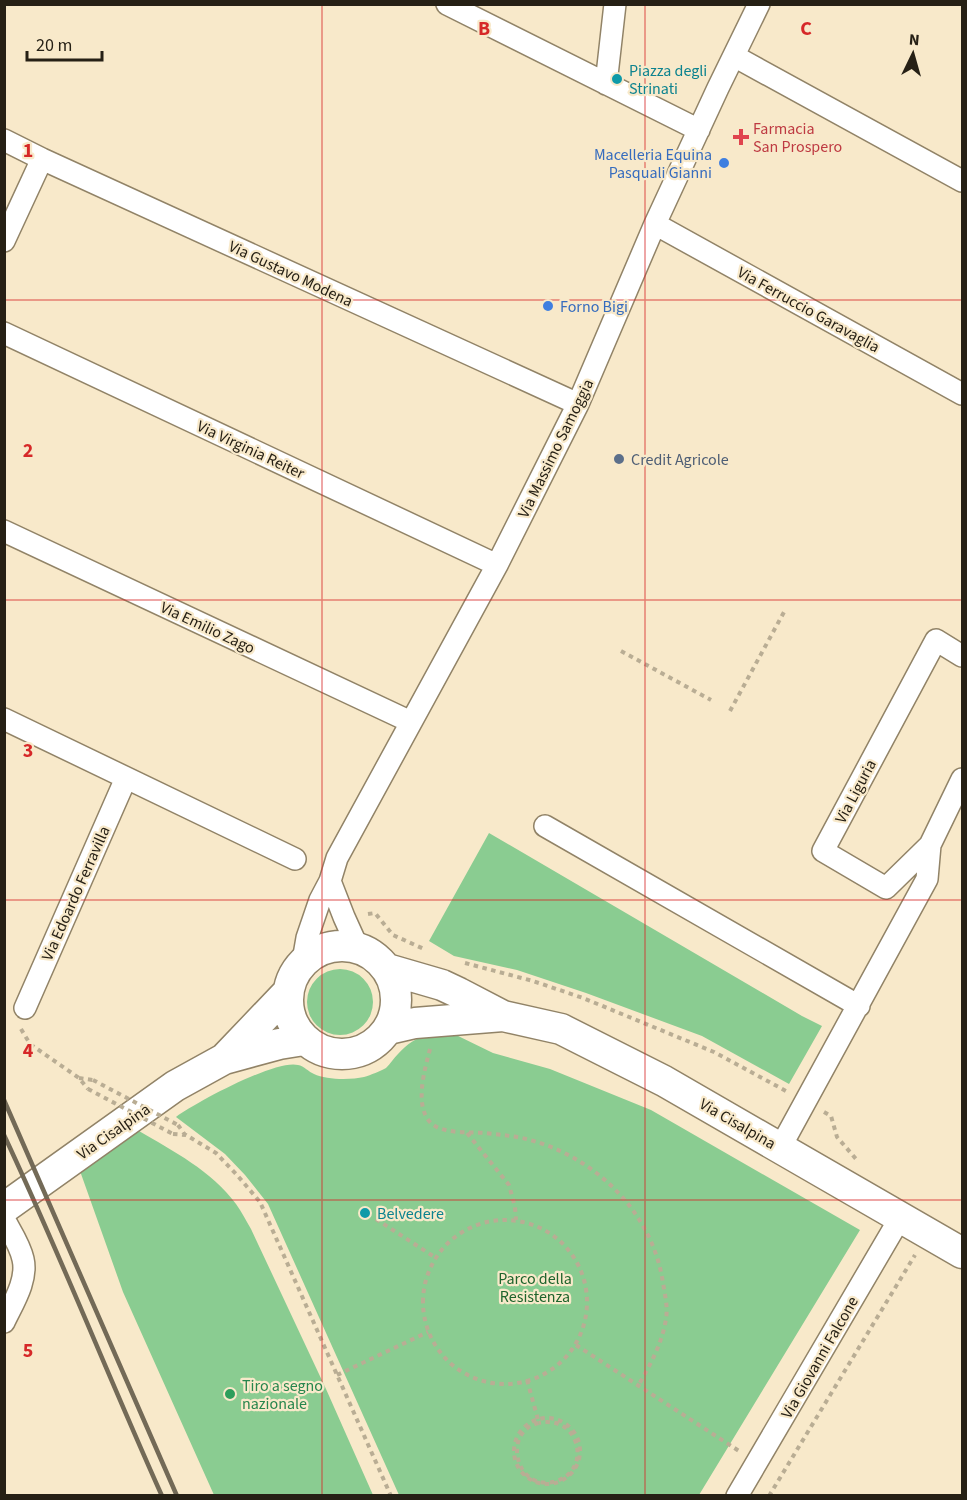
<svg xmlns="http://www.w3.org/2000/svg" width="967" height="1500" viewBox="0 0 967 1500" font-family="'Source Sans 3',sans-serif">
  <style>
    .green { fill: #8acc91 }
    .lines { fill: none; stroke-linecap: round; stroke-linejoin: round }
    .street-casing { stroke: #918367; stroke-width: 24 }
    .secondary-casing { stroke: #918367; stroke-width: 33 }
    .path { stroke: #b9ad94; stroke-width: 4; stroke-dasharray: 4.5 4.5; stroke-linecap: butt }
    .street { stroke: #fff; stroke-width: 21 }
    .secondary { stroke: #fff; stroke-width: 30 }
    .rail { stroke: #736a57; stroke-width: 4.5 }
    .path-bridge { stroke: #b9ad94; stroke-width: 4; stroke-dasharray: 4.5 4.5; stroke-linecap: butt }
    .grid { fill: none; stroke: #d62828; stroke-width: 1.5; stroke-opacity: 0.55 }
    .culture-dot { fill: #0f9aa8; stroke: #f8e9ca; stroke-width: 2 }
    .health-dot { fill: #e0444e; stroke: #f8e9ca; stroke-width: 2 }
    .shop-dot { fill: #3f7fe0; stroke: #f8e9ca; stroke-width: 2 }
    .service-dot { fill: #5c6f8a; stroke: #f8e9ca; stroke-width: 2 }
    .leisure-dot { fill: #2e9e5b; stroke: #f8e9ca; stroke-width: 2 }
    .labels { text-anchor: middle; stroke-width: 4.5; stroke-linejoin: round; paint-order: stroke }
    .culture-label { font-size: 16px; fill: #0d838f; stroke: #f8e9ca; text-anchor: start }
    .health-label { font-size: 16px; fill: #be3a42; stroke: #f8e9ca; text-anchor: start }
    .shop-label { font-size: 16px; fill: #366cbe; stroke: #f8e9ca; text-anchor: end }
    .street-label { font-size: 16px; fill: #262015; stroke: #f8e9ca }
    .service-label { font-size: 16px; fill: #4e5e75; stroke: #f8e9ca; text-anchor: start }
    .park-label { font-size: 16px; fill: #1e642c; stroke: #f8e9ca }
    .leisure-label { font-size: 16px; fill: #27864d; stroke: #f8e9ca; text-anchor: start }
    .grid-label { font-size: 20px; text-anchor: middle; font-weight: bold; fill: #d62828; stroke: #f8e9ca; stroke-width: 4.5; stroke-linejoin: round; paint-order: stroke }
  </style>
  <rect width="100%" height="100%" fill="#f8e9ca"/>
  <path class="green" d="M 489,833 L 802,1016 L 822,1026 L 789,1084 L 702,1036 L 586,993 L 517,970 L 454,956 L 429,941 Z
    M307 1002a33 33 0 1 1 66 0a33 33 0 1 1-66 0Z
    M 429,1034 L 454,1034 L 493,1053 L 550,1069 L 651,1110 L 860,1230 L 699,1495 L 399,1495 L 268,1204 L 245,1175 L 225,1154 L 176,1117 C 195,1103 276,1059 298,1065 C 304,1066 309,1072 314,1074 C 326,1080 351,1080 364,1077 C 371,1075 380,1071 386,1068 C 390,1064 394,1058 398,1054 C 407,1044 416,1038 429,1034 Z
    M 139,1131 C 173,1151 212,1171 236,1204 C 242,1212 246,1221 251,1229 L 326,1389 L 373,1495 L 214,1495 L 123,1292 L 80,1171 Z"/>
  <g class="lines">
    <g class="street-casing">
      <path id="street" d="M 447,4 L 699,130
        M 734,56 L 962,181
        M 606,84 L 615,4
        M 4,140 L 42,159 L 578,404
        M 655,224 L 962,394
        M 4,241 L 42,159
        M 4,333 L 497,565
        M 4,531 L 411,722
        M 4,719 L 295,859
        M 545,826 L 859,1006
        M 930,845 L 886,888 L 823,851 L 936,640 L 962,656
        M 330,881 L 344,917 L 358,948
        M 303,961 L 307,938 L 320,900 L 330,881 L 337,858 L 497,565 L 578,404 L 655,224 L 718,88 L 759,4
        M 25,1008 L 126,778
        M 780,1148 L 927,879 L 930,845 L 962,779
        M 4,1219 C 11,1232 20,1245 23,1259 C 28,1280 13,1303 4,1322
        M 737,1496 L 900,1218"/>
    </g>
    <g class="secondary-casing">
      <path id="secondary" d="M288 1000a54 54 0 1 1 108 0a54 54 0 1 1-108 0Z
        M 387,969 L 442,985 L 459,993 L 503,1016 L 561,1029 L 664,1081 L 962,1253
        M 389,1029 L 415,1023 L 503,1016
        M 224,1059 L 288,992
        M 4,1208 L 175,1086 L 224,1059 L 279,1044 L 304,1040"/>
    </g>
    <path class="path" d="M 621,651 L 711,700
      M 730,711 L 784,612
      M 368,914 L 375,913 L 393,935 L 424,949
      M 465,963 L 533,981 L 583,998 L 714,1052 L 786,1091
      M 21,1029 L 30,1044 L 79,1078 L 88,1089
      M 430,1049 C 425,1069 413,1107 432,1124 C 444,1134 470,1132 485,1133 C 501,1135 516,1136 530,1140 C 597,1158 653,1214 663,1283 C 665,1295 668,1307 666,1319 C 662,1344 650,1365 638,1386
      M 79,1078 L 93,1080
      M 824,1112 L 831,1116 L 837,1137 L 856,1159
      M 178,1125 L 185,1135
      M 467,1133 L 509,1185 L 515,1207 L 516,1220
      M 173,1134 L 186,1135 L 216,1153 L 237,1175 L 260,1202 L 391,1496
      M 376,1219 L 436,1258
      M423 1302a82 82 0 1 1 164 0a82 82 0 1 1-164 0Z
      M 576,1345 L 739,1451
      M 337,1375 L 428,1332
      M 527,1380 L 539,1423 C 502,1431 515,1490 553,1482 C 593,1473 581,1414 539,1423
      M514 1451a33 33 0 1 1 66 0a33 33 0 1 1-66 0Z
      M 769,1496 L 915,1255"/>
    <use href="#street" class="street"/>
    <use href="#secondary" class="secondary"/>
    <path class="rail" d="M 4,1100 L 177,1496
      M 4,1135 C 60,1254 108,1376 162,1496"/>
    <path class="path-bridge" d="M 93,1080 L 178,1125
      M 88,1089 L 173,1134"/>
  </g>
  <path class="grid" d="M 322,4 L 322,1496M 645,4 L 645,1496M 4,300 L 962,300M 4,600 L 962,600M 4,900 L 962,900M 4,1200 L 962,1200"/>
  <g class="culture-dot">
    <circle cx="617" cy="79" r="6"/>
    <circle cx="365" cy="1213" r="6"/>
  </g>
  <path class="health-dot" d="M738 128h6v6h6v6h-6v6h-6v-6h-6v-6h6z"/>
  <g class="shop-dot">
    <circle cx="724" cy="163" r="6"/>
    <circle cx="548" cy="306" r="6"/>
  </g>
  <circle class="service-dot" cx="619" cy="459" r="6"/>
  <circle class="leisure-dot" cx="230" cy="1394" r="6"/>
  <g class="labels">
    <g class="culture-label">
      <text x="629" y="76">Piazza degli<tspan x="629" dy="18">Strinati</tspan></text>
      <text x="377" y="1219">Belvedere</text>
    </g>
    <g class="health-label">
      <text x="753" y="134">Farmacia<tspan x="753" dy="18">San Prospero</tspan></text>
    </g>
    <g class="shop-label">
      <text x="712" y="160">Macelleria Equina<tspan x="712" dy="18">Pasquali Gianni</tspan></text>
      <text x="560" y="312" text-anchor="start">Forno Bigi</text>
    </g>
    <g class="street-label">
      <text transform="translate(291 273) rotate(25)" y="6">Via Gustavo Modena</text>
      <text transform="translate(809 309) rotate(29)" y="6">Via Ferruccio Garavaglia</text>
      <text transform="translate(555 448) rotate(-64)" y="6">Via Massimo Samoggia</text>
      <text transform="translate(251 449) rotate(25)" y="6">Via Virginia Reiter</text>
      <text transform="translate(208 627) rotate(25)" y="6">Via Emilio Zago</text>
      <text transform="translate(855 791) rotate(-62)" y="6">Via Liguria</text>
      <text transform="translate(75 893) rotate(-66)" y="6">Via Edoardo Ferravilla</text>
      <text transform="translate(738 1123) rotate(30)" y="6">Via Cisalpina</text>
      <text transform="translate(113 1131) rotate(-35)" y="6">Via Cisalpina</text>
      <text transform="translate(819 1357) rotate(-60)" y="6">Via Giovanni Falcone</text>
    </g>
    <g class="service-label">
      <text x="631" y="465">Credit Agricole</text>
    </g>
    <g class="park-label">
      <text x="535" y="1284">Parco della<tspan x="535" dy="18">Resistenza</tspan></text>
    </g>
    <g class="leisure-label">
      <text x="242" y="1391">Tiro a segno<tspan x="242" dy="18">nazionale</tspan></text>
    </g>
  </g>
  <g class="grid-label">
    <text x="484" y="35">B</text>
    <text x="806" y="35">C</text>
    <text x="28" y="157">1</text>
    <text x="28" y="457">2</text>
    <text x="28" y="757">3</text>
    <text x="28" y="1057">4</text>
    <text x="28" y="1357">5</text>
  </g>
  <rect width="967" height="1500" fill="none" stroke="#262015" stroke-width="12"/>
  <g transform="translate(913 54) rotate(5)" stroke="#f8e9ca" stroke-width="4.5" paint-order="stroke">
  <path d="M0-4.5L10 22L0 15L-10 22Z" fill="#262015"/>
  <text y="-9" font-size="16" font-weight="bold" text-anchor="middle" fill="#262015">N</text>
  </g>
  <path d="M27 51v9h75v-9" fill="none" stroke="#262015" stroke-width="3"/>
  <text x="36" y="51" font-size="18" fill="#262015" stroke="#f8e9ca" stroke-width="4.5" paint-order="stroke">20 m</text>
</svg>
